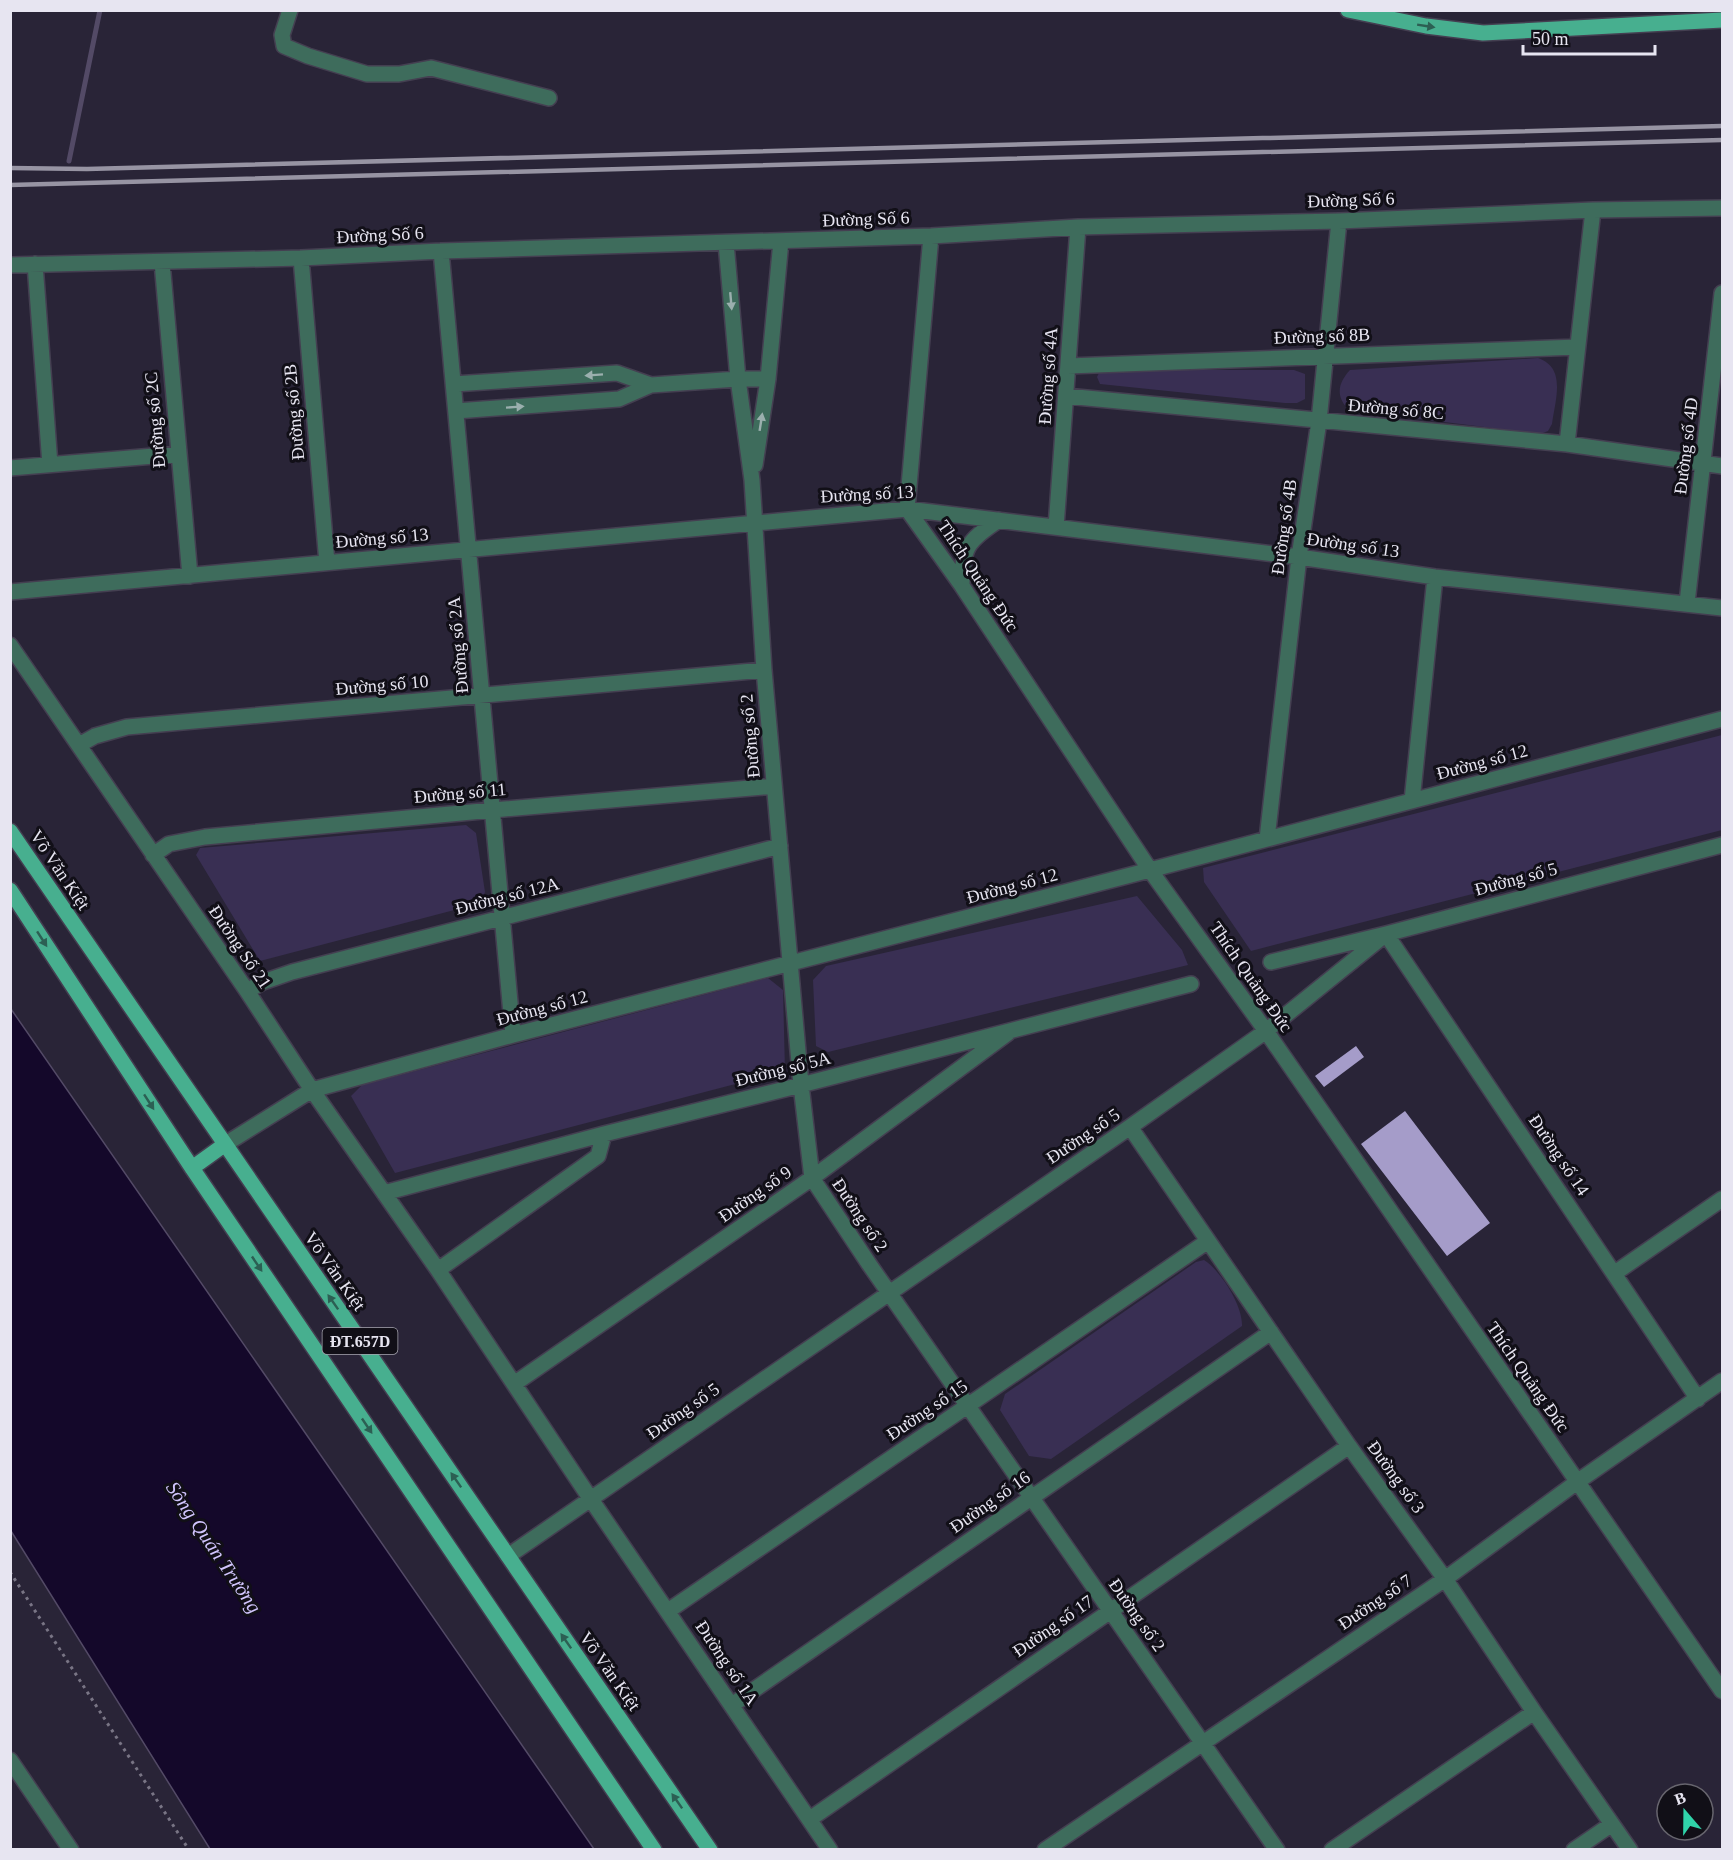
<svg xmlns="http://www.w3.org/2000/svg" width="1733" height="1860" viewBox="0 0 1733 1860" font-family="'Times New Roman',serif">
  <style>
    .green { fill: #392f53 }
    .water { fill: #14082a; stroke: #534a66; stroke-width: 1.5 }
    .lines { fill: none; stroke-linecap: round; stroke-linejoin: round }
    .stream { stroke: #534a66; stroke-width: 5 }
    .building { fill: #a59cc9 }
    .minor-casing { stroke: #443f51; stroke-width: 18 }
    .major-casing { stroke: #443f51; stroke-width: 18 }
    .path { stroke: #797585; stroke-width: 3; stroke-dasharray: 3 4.5; stroke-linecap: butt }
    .minor { stroke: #3e6c5c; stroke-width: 15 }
    .major { stroke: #47af8f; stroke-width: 15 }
    .rail { stroke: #9794a3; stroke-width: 4.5 }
    .oneway { fill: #2c5f53 }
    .oneway2 { fill: #9bafae }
    .labels { text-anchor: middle; stroke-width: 6; stroke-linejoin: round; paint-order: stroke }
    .shield { fill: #110f17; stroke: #a7a5b0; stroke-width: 1.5 }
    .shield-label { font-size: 16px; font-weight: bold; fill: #e7e5f1 }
    .street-label { font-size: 18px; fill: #e7e5f1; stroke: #110f17 }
    .water-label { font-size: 20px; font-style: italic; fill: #d0c4fc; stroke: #110f17 }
  </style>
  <rect width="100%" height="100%" fill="#292437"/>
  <path class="green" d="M 1538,358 C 1567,368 1555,400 1552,424 L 1548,431 L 1540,434 L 1349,410 C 1335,396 1338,383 1350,370 Z
    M 1109,370 L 1294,370 L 1305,374 L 1305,399 L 1297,403 L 1285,403 L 1100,384 L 1097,377 L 1099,373 Z
    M 1722,735 L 1722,830 L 1251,951 L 1204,882 L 1203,868 Z
    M 466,825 L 476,833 L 485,892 L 481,903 L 260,961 L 196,855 L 200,848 Z
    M 1137,896 L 1182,950 L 1188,965 L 828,1052 L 816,1046 L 813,980 L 826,966 Z
    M 768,978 L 783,990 L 785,1071 L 395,1173 L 351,1096 L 362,1085 Z
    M 1204,1260 C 1221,1271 1243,1306 1242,1326 L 1051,1459 L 1029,1456 L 1000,1410 L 1005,1394 L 1196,1262 Z"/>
  <path class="water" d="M 11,1009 L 594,1849 L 210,1849 L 11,1531 Z"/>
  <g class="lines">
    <path class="stream" d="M 69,161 L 100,10"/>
  </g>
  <path class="building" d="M 1356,1046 L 1364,1057 L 1324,1087 L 1315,1076 Z
    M 1405,1111 L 1490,1223 L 1447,1256 L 1361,1144 Z"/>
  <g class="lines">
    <g class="minor-casing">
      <path id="minor" d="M 290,10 L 282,35 L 284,46 L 308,56 L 367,74 L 399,74 L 431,68 L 549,98
        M 931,236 L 907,509 L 962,586 L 1150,870 L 1266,1031 L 1722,1691
        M 726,243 L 738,379 L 752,480 L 764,670 L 801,1085 L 812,1178 L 869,1264 L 1277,1850
        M 441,251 L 513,1035
        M 301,258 L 327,563
        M 162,262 L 190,576
        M 35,264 L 50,465
        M 10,265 L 301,258 L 441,251 L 931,236 L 1078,227 L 1339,221 L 1593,210 L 1722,208
        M 1068,366 L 1577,347
        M 454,384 L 617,373 L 651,385
        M 1066,396 L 1567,444 L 1722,466
        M 456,411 L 619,399 L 651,385 L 738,379 L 768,379
        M 1567,444 L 1593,210
        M 755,465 L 768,379 L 781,241
        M 10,468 L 178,454
        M 1056,527 L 1078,227
        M 962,586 C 962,548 967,541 999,520
        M 10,592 L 907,509 L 1299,557 L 1435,577 L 1722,608
        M 1687,603 L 1722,293
        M 10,645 L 247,991 L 312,1090 L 438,1270 L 590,1498 L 830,1850
        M 79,745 L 95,736 L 127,727 L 764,670
        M 1412,801 L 1435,577
        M 1267,839 L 1299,557 L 1319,421 L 1339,221
        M 153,855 L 169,844 L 205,837 L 493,810 L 774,786
        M 1386,934 L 1698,1399
        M 1271,962 L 1386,934 L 1722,845
        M 247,991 L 263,982 L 292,972 L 780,846
        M 1130,1127 L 1349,1446 L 1445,1579 L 1534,1712 L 1630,1850
        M 224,1145 L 312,1090 L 513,1035 L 1150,870 L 1722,719
        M 384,1193 L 604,1134 L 801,1085 L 1191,984
        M 438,1270 L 598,1156 L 604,1134
        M 1615,1273 L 1722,1199
        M 514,1384 L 812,1178 L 1008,1033
        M 508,1556 L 1130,1127 L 1266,1031 L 1386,934
        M 668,1611 L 1208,1241
        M 732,1705 L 1271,1332
        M 10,1760 L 71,1850
        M 810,1819 L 1349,1446
        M 1045,1850 L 1445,1579 L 1577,1482 L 1722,1381
        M 1332,1850 L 1534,1712
        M 1574,1850 L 1612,1824"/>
    </g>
    <g class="major-casing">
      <path id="major" d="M 1348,10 L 1426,26 L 1483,33 L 1722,20
        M 10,831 L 710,1850
        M 10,890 L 192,1168 L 654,1850
        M 192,1168 L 224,1145"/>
    </g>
    <path class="path" d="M 10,1572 L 189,1850"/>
    <use href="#minor" class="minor"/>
    <use href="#major" class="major"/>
    <path class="rail" d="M 10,168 L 87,169 L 1722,126
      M 10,185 L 1722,140"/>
  </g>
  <defs><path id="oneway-solid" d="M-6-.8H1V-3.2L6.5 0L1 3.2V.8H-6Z" transform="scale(1.5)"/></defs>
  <g class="oneway">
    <use href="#oneway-solid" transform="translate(1426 26) rotate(9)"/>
    <use href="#oneway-solid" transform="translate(42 939) rotate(57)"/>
    <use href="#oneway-solid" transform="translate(149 1102) rotate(57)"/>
    <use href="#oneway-solid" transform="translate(257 1264) rotate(56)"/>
    <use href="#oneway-solid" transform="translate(333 1302) rotate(-125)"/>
    <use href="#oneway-solid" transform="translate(367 1426) rotate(56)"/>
    <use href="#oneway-solid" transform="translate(456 1480) rotate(-125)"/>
    <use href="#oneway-solid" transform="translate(566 1641) rotate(-125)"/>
    <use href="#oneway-solid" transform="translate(677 1801) rotate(-125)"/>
  </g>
  <g class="oneway2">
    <use href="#oneway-solid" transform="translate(731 301) rotate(85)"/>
    <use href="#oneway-solid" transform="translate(594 375) rotate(176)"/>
    <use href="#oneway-solid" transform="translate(515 407) rotate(-4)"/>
    <use href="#oneway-solid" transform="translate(761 422) rotate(-81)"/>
  </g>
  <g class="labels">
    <rect class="shield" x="322.5" y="1328" width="75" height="26" rx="4.5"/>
    <g class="shield-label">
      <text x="360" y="1347">ĐT.657D</text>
    </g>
    <g class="street-label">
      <text transform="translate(1351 200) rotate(-2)" y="6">Đường Số 6</text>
      <text transform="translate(866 219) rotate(-2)" y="6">Đường Số 6</text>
      <text transform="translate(380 235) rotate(-3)" y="6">Đường Số 6</text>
      <text transform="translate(1322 336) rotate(-2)" y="6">Đường số 8B</text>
      <text transform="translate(1048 376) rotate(-86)" y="6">Đường số 4A</text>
      <text transform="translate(1396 409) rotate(5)" y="6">Đường số 8C</text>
      <text transform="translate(294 412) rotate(-95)" y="6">Đường số 2B</text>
      <text transform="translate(155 420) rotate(-95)" y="6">Đường số 2C</text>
      <text transform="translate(1686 446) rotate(-83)" y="6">Đường số 4D</text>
      <text transform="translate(867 494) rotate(-3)" y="6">Đường số 13</text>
      <text transform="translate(1284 527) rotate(-82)" y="6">Đường số 4B</text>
      <text transform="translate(382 538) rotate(-5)" y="6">Đường số 13</text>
      <text transform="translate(1353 545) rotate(8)" y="6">Đường số 13</text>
      <text transform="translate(978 576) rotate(56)" y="6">Thích Quảng Đức</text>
      <text transform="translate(458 645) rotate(-95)" y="6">Đường số 2A</text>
      <text transform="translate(382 685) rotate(-5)" y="6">Đường số 10</text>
      <text transform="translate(750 736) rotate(-95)" y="6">Đường số 2</text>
      <text transform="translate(1482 762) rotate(-15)" y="6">Đường số 12</text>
      <text transform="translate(460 793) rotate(-5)" y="6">Đường số 11</text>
      <text transform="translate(60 870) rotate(56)" y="6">Võ Văn Kiệt</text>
      <text transform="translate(1516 879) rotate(-15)" y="6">Đường số 5</text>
      <text transform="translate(1012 886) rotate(-15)" y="6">Đường số 12</text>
      <text transform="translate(507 896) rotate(-14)" y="6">Đường số 12A</text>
      <text transform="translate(240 947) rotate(56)" y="6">Đường Số 21</text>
      <text transform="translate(1251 977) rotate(55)" y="6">Thích Quảng Đức</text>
      <text transform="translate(542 1008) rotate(-15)" y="6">Đường số 12</text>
      <text transform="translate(783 1069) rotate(-14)" y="6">Đường số 5A</text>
      <text transform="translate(1083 1136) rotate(-34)" y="6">Đường số 5</text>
      <text transform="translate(1559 1155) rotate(56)" y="6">Đường số 14</text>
      <text transform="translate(755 1194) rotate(-35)" y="6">Đường số 9</text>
      <text transform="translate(860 1215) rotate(56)" y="6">Đường số 2</text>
      <text transform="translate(335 1271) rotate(55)" y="6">Võ Văn Kiệt</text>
      <text transform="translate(1528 1377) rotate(55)" y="6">Thích Quảng Đức</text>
      <text transform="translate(927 1410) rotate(-34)" y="6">Đường số 15</text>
      <text transform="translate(683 1411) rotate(-35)" y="6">Đường số 5</text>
      <text transform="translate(1396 1477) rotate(54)" y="6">Đường số 3</text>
      <text transform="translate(990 1502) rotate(-35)" y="6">Đường số 16</text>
      <text transform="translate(1375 1602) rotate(-34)" y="6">Đường số 7</text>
      <text transform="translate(1137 1615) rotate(55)" y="6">Đường số 2</text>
      <text transform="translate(1053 1626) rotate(-35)" y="6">Đường số 17</text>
      <text transform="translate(727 1663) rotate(56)" y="6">Đường số 1A</text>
      <text transform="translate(610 1671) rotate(55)" y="6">Võ Văn Kiệt</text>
    </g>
    <g class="water-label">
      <text transform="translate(214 1547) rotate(56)" y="7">Sông Quán Trường</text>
    </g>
  </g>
  <rect width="1733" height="1860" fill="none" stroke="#e7e5f1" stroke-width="24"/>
  <g transform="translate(1685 1812) rotate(340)"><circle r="28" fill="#110f17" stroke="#67656e" stroke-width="1.5"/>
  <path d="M0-4.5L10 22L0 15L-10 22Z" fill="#30d4aa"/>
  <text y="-9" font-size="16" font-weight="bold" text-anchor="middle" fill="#e7e5f1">B</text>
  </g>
  <path d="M1523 45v9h132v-9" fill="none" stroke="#e7e5f1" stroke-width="3"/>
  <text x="1532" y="45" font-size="18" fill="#e7e5f1" stroke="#110f17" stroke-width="4.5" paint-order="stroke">50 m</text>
</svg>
